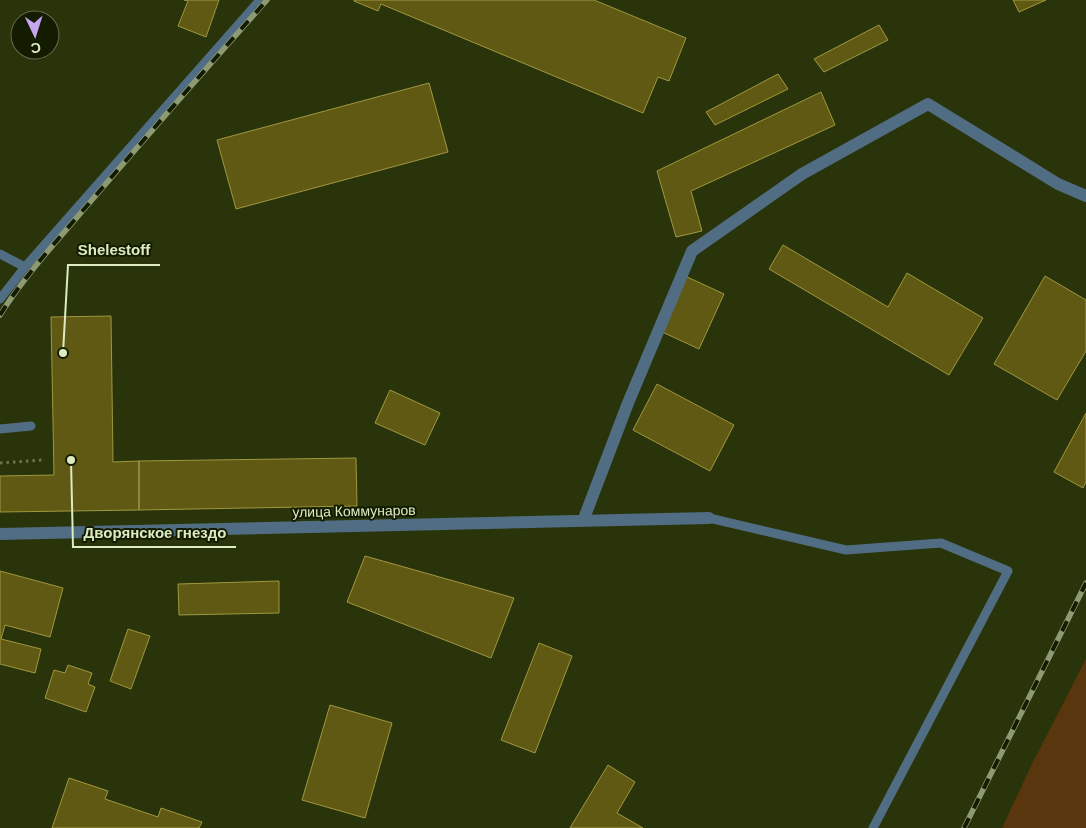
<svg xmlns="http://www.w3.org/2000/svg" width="1086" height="828" viewBox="0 0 1086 828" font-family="Arial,sans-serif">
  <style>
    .green { fill: #5a360f }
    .building { fill: #605914; stroke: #a09740 }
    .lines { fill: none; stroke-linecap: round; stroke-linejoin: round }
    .path { stroke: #6a764c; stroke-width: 3; stroke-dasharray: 2.5 4; stroke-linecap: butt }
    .lane { stroke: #516d84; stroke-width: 9 }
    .street { stroke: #516d84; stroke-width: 12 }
    .rail-casing { stroke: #8e9a72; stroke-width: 5.5 }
    .rail { stroke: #131b00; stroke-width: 4; stroke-dasharray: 11; stroke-linecap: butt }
    .labels { text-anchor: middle; stroke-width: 4; stroke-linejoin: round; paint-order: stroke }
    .street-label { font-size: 14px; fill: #ddebc3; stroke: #131b00 }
    .leader { fill: none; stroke: #ddebc3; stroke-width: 2 }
    .callout-dot { fill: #ddebc3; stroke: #131b00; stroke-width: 2 }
    .callout-label { font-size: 15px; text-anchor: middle; font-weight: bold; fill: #ddebc3; stroke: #131b00; stroke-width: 4; stroke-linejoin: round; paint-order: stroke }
  </style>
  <rect width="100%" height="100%" fill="#29340a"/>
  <path class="green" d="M 1086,659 L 1086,828 L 1002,828 L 1031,766 Z"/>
  <path class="building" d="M 184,0 L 219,0 L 206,37 L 178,26 L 188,1 Z
    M 354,0 L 594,0 L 686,38 L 669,81 L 658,77 L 643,113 L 381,4 L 378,11 L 354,1 Z
    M 1013,0 L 1046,0 L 1019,12 Z
    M 879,25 L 888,40 L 824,72 L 814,59 Z
    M 778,74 L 788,89 L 715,125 L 706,112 Z
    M 429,83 L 448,152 L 236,209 L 217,140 Z
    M 821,92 L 835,125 L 691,191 L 702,231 L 676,237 L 657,171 Z
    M 783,245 L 888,307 L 907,273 L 983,318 L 949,375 L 769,269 Z
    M 685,276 L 724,294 L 699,349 L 660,331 Z
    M 1045,276 L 1086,300 L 1086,351 L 1057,400 L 994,364 Z
    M 111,316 L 113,462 L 139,461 L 139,510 L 0,512 L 0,476 L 54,475 L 51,317 Z
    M 657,384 L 734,425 L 710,471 L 633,430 Z
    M 390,390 L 440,413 L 425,445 L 375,423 Z
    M 1086,413 L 1086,482 L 1083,488 L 1054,472 Z
    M 356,458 L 357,506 L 139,510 L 139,461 Z
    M 365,556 L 514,598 L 491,658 L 347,602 Z
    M 0,571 L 63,588 L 50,637 L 5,625 L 1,639 L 41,649 L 35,673 L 0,664 Z
    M 279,581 L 279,613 L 179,615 L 178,584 Z
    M 128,629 L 150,636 L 131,689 L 110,681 Z
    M 539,643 L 572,656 L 535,753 L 501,740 Z
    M 68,665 L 92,673 L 88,684 L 95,687 L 86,712 L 45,698 L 54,670 L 65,673 Z
    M 330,705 L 392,723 L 365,818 L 302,800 Z
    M 608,765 L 635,782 L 617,813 L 643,828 L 570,828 Z
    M 69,778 L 108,791 L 105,799 L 158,817 L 161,808 L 202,822 L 199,828 L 52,828 Z"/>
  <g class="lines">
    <path class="path" d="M 0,463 L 43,460"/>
    <path class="lane" d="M 0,254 L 25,267
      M 0,299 L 25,267 L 260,0
      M 0,429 L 31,426
      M 709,518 L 846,550 L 941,543 L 1008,571 L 873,828"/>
    <path class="street" d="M 583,521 L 628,403 L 692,251 L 802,174 L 928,104 L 1058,184 L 1086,196
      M 0,534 L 709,518"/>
    <g class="rail-casing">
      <path id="rail" d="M 0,315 C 27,272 64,233 97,194 C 153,129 210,64 267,0
        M 964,828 L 1086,583"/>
    </g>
    <use href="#rail" class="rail"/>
  </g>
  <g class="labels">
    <g class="street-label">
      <text transform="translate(354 511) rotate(-1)" y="5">улица Коммунаров</text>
    </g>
  </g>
  <path class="leader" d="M63 353L68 265H160M71 460L73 547H236"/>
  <g class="callout-dot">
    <circle cx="63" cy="353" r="5"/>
    <circle cx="71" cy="460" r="5"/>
  </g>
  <g class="callout-label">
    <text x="114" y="255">Shelestoff</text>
    <text x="155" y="538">Дворянское гнездо</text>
  </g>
  <g transform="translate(35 35) rotate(176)"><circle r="24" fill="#131b00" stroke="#646e4e"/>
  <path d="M0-4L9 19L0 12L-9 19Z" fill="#c5a6f0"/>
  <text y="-8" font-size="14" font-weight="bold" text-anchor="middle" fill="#ddebc3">С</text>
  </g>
</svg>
